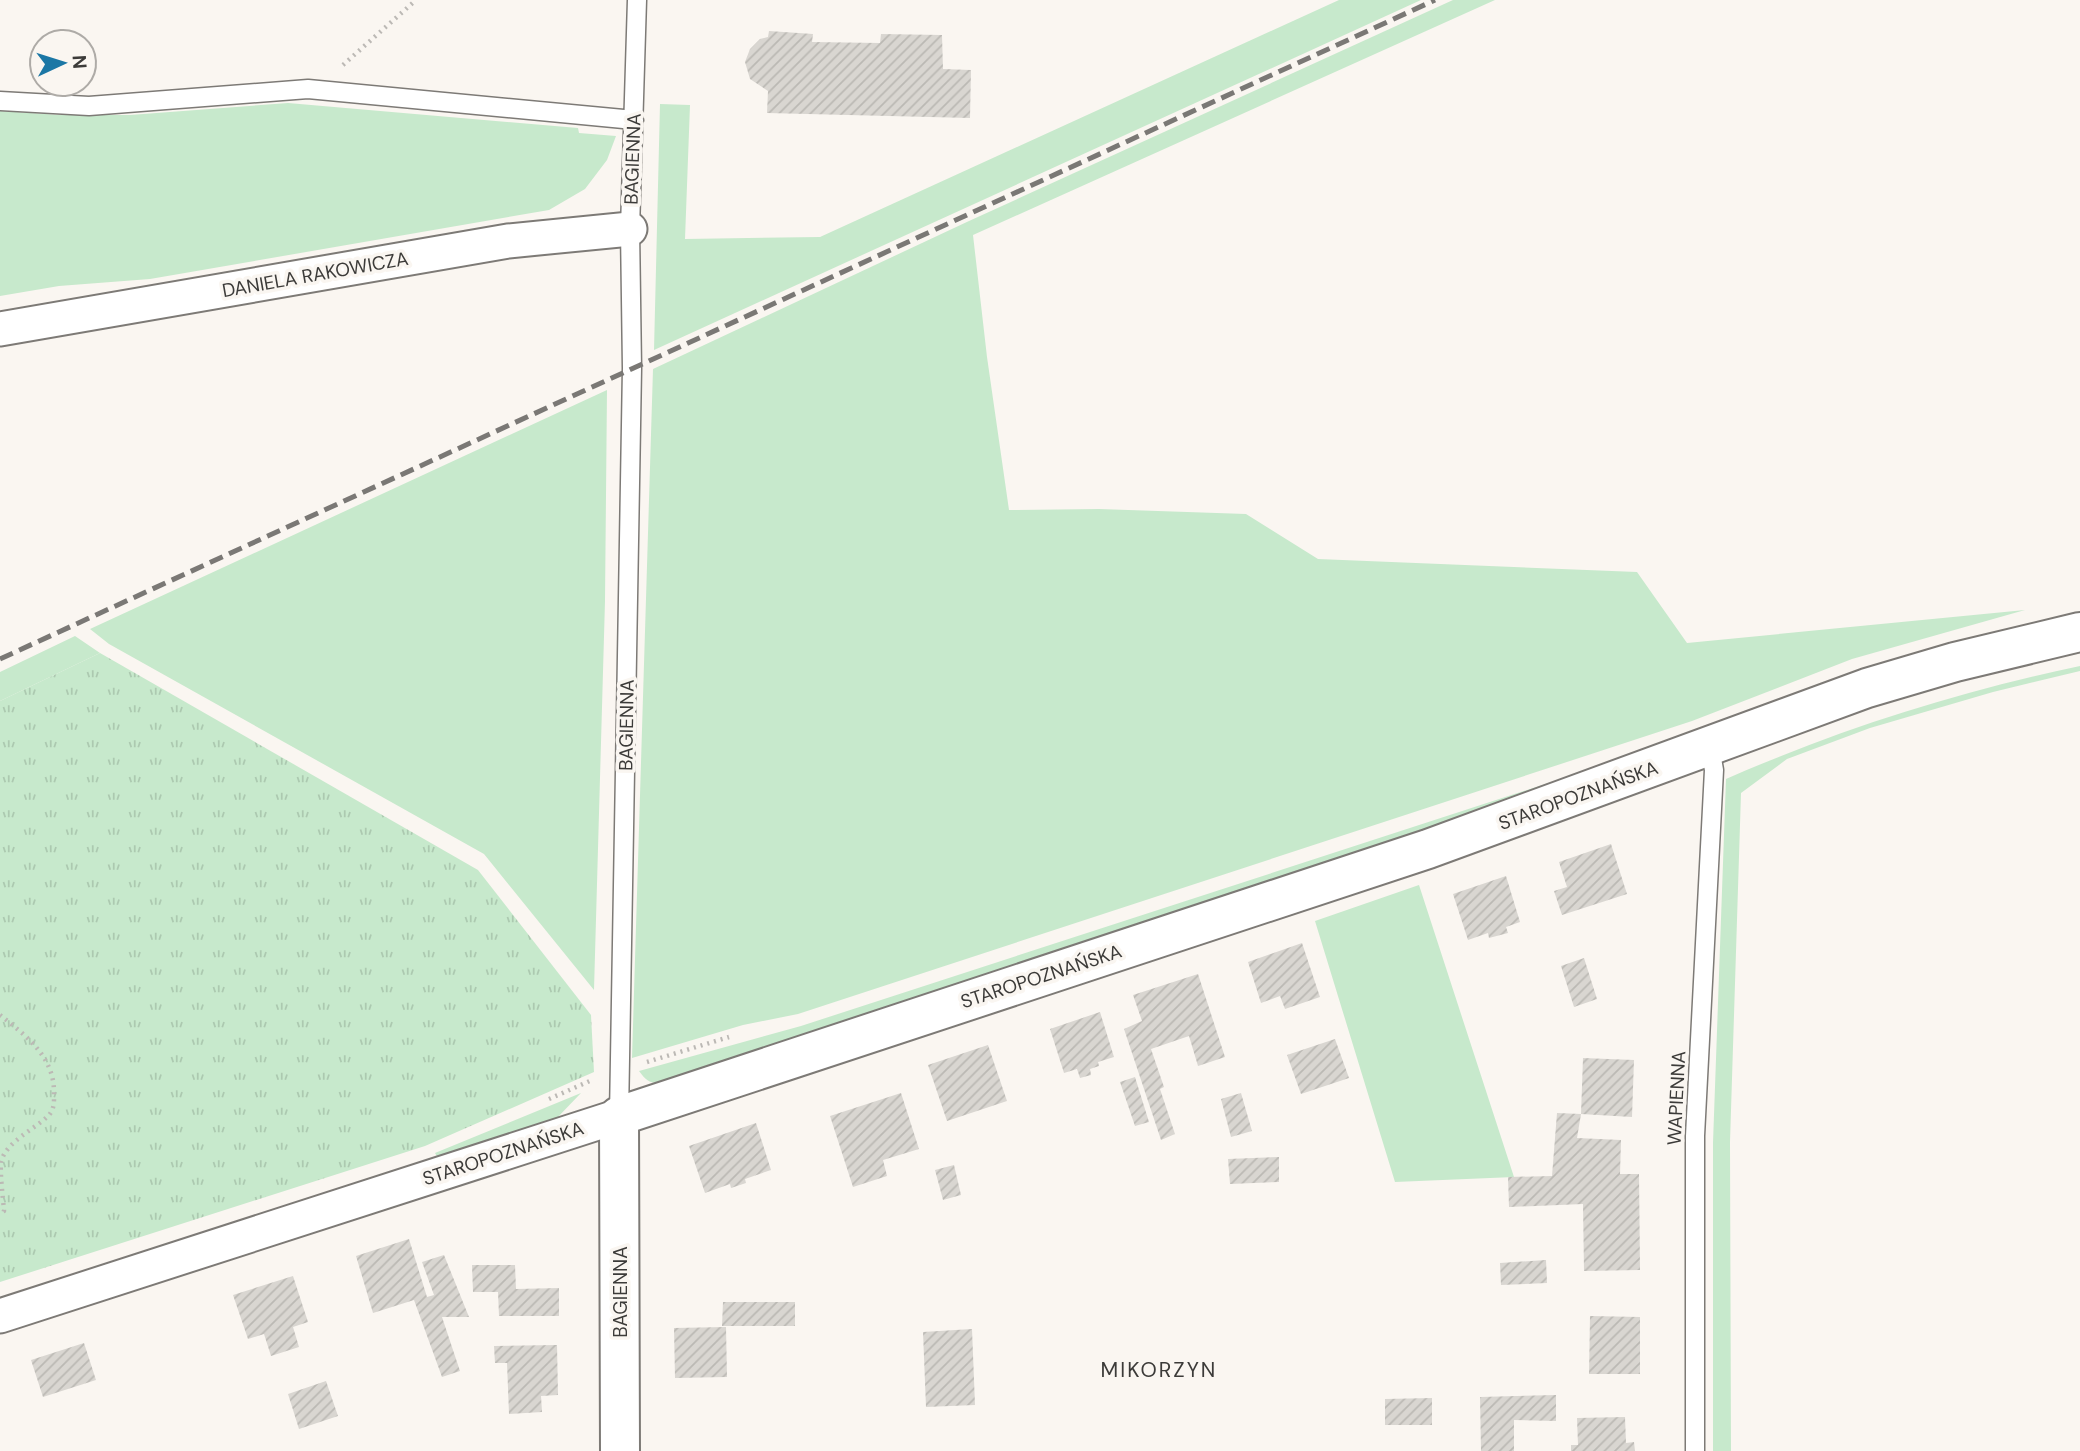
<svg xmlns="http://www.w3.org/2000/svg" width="2080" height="1451" viewBox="0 0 2080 1451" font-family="'DM Sans',sans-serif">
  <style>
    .green { fill: #c7e9cc }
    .park { fill: url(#park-tufts) }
    .building { fill: url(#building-hatch) }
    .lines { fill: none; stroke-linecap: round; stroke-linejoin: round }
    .lane-casing { stroke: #7d7a76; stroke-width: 21 }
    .street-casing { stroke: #7d7a76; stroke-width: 37 }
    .secondary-casing { stroke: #7d7a76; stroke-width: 42 }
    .path { stroke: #bcb9b5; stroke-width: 4.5; stroke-dasharray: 2 5; stroke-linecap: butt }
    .lane { stroke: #fff; stroke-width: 18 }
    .street { stroke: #fff; stroke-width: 33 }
    .secondary { stroke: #fff; stroke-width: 38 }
    .rail { stroke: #7a7875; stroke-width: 5; stroke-dasharray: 14 7; stroke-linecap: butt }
    .labels { text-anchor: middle; stroke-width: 7; stroke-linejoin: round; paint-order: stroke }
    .street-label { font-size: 19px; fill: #3c3b39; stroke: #faf6f1 }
    .neighbourhood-label { font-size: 21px; letter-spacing: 2px; fill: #3c3b39; stroke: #faf6f1 }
  </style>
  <defs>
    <pattern id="park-tufts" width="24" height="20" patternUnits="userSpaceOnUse" patternTransform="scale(1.75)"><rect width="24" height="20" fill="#c7e9cc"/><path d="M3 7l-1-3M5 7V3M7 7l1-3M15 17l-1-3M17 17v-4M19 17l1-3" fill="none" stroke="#acc9b0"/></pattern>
    <pattern id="building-hatch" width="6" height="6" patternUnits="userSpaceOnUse" patternTransform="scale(1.75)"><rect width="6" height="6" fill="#d9d6d1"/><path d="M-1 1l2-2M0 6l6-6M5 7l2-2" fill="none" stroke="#bbb9b4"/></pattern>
  </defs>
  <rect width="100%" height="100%" fill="#faf6f1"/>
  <path class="green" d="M 1339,0 L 1421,0 L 654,350 L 660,104 L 690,105 L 685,239 L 820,237 Z
    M 1453,0 L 1495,0 L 973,235 L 987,357 L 1009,510 L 1099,509 L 1246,514 L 1318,559 L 1637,572 L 1687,643 L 2025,610 L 1852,659 L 1692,721 L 798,1014 L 743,1025 L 632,1058 L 653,369 L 969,221 Z
    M 288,103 L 578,128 L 579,133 L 616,136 L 607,160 L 585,189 L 549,210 L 150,279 L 59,286 L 0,296 L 0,111 L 60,115 L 130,115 Z
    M 607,390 L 605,601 L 594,990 L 484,854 L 109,644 L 90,629 Z
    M 75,636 L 100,653 L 0,701 L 0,672 Z
    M 2080,666 L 2080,671 L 1993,692 L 1870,728 L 1787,759 L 1741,793 L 1730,1142 L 1731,1451 L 1713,1451 L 1713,1143 L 1726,779 C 1840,729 1958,692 2080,666 Z
    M 1650,750 L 1430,829 L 669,1081 C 654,1084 649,1085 639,1071 L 801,1026 Z
    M 1419,885 L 1514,1177 L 1395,1182 L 1315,921 Z
    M 581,1093 L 556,1119 L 438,1158 L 435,1153 Z"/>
  <path class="park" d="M 100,653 L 478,870 L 591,1015 L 594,1072 L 425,1146 L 0,1282 L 0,701 Z"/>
  <path class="building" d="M 769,31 L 813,34 L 812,42 L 880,43 L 881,34 L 942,35 L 943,69 L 971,70 L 970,118 L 767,113 L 768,91 L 750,79 L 745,62 L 750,49 L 760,39 L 768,37 Z
    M 1611,844 L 1627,894 L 1562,915 L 1554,891 L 1567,887 L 1559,862 Z
    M 1506,876 L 1520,922 L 1506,927 L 1508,933 L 1489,938 L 1488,933 L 1468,940 L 1453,894 Z
    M 1302,943 L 1320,997 L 1285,1009 L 1280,996 L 1261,1003 L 1248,962 Z
    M 1584,958 L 1597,999 L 1574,1007 L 1561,966 Z
    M 1198,974 L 1225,1057 L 1198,1066 L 1189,1036 L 1151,1049 L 1164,1087 L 1160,1089 L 1175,1134 L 1161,1140 L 1124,1029 L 1142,1021 L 1133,995 Z
    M 1100,1012 L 1114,1057 L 1098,1062 L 1099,1066 L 1090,1069 L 1091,1075 L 1080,1078 L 1077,1069 L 1064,1073 L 1050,1029 Z
    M 1335,1039 L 1349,1078 L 1301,1094 L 1287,1055 Z
    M 988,1045 L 1007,1101 L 947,1121 L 928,1065 Z
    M 1583,1058 L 1634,1060 L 1632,1117 L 1581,1114 L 1577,1138 L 1621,1140 L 1620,1174 L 1639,1174 L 1640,1270 L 1584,1271 L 1583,1204 L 1509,1207 L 1508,1177 L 1552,1176 L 1557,1113 L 1581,1114 Z
    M 1135,1077 L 1149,1122 L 1135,1126 L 1120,1082 Z
    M 901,1093 L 919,1149 L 883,1160 L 887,1176 L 853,1187 L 830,1116 Z
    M 1241,1093 L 1252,1131 L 1231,1137 L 1221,1099 Z
    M 756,1123 L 771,1170 L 745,1179 L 746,1183 L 731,1188 L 730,1184 L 705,1193 L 689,1146 Z
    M 1279,1157 L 1279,1182 L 1230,1184 L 1228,1159 Z
    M 954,1165 L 961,1195 L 943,1200 L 935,1170 Z
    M 409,1239 L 427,1297 L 434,1295 L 422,1262 L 444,1255 L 469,1317 L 442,1317 L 460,1371 L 442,1377 L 414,1300 L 373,1313 L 356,1256 Z
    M 1546,1260 L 1547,1283 L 1501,1285 L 1500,1263 Z
    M 472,1265 L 515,1265 L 516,1289 L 559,1288 L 559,1316 L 499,1316 L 498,1292 L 473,1292 Z
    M 293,1276 L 308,1322 L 293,1327 L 299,1347 L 271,1356 L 264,1334 L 248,1339 L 233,1295 Z
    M 723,1302 L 795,1302 L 795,1326 L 722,1326 Z
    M 1590,1316 L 1640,1317 L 1640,1374 L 1589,1374 Z
    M 726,1327 L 727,1377 L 675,1378 L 674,1328 Z
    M 972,1329 L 975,1405 L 926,1407 L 923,1332 Z
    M 84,1343 L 96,1380 L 43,1397 L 31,1360 Z
    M 557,1345 L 558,1395 L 541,1396 L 542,1412 L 509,1414 L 507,1363 L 495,1363 L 494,1346 Z
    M 326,1381 L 338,1416 L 299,1429 L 288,1394 Z
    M 1556,1395 L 1556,1421 L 1514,1420 L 1514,1451 L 1481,1451 L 1480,1397 Z
    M 1432,1398 L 1432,1425 L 1385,1425 L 1385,1399 Z
    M 1625,1417 L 1626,1443 L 1634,1442 L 1635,1451 L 1571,1451 L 1571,1445 L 1578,1445 L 1577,1418 Z"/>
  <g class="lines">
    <g class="lane-casing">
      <path id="lane" d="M 0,101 L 89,106 L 308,89 L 634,120
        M 619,1116 L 632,368 L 630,229 L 637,0
        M 1695,1451 L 1695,1136 L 1714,770 L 1710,747"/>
    </g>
    <g class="street-casing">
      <path id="street" d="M 0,329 L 508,241 L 630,229
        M 0,1316 L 619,1116"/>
    </g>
    <g class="secondary-casing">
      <path id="secondary" d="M 620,1451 L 619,1116 L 1428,849 L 1867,688 L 1955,662 L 2080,632"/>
    </g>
    <path class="path" d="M 343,65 L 416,0
      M 0,1015 C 25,1035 54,1056 54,1092 C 54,1101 55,1110 47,1117 C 33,1130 6,1142 1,1162 C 0,1176 3,1197 4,1211 L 0,1213
      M 647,1062 L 729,1037
      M 549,1099 L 592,1080"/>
    <use href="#lane" class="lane"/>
    <use href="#street" class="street"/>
    <use href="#secondary" class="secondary"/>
    <path class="rail" d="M 0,659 L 1435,0"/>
  </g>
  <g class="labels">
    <g class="street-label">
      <text transform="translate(632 159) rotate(-88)" y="7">BAGIENNA</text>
      <text transform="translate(315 274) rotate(-10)" y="7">DANIELA RAKOWICZA</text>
      <text transform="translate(626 725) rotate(-89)" y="7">BAGIENNA</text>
      <text transform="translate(1578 795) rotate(-20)" y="7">STAROPOZNAŃSKA</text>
      <text transform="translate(1041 976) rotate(-18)" y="7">STAROPOZNAŃSKA</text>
      <text transform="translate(1676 1098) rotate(-87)" y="7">WAPIENNA</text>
      <text transform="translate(503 1153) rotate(-18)" y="7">STAROPOZNAŃSKA</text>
      <text transform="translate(620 1292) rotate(-90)" y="7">BAGIENNA</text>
    </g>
    <g class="neighbourhood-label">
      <text x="1159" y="1377">MIKORZYN</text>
    </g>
  </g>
  <g transform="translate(63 63) rotate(86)"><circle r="33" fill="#faf6f1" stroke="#aeaba7" stroke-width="2"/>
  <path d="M0-5L12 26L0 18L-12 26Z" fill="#1b77a5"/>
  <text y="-10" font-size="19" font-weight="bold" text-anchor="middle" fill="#3c3b39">N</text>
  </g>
</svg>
